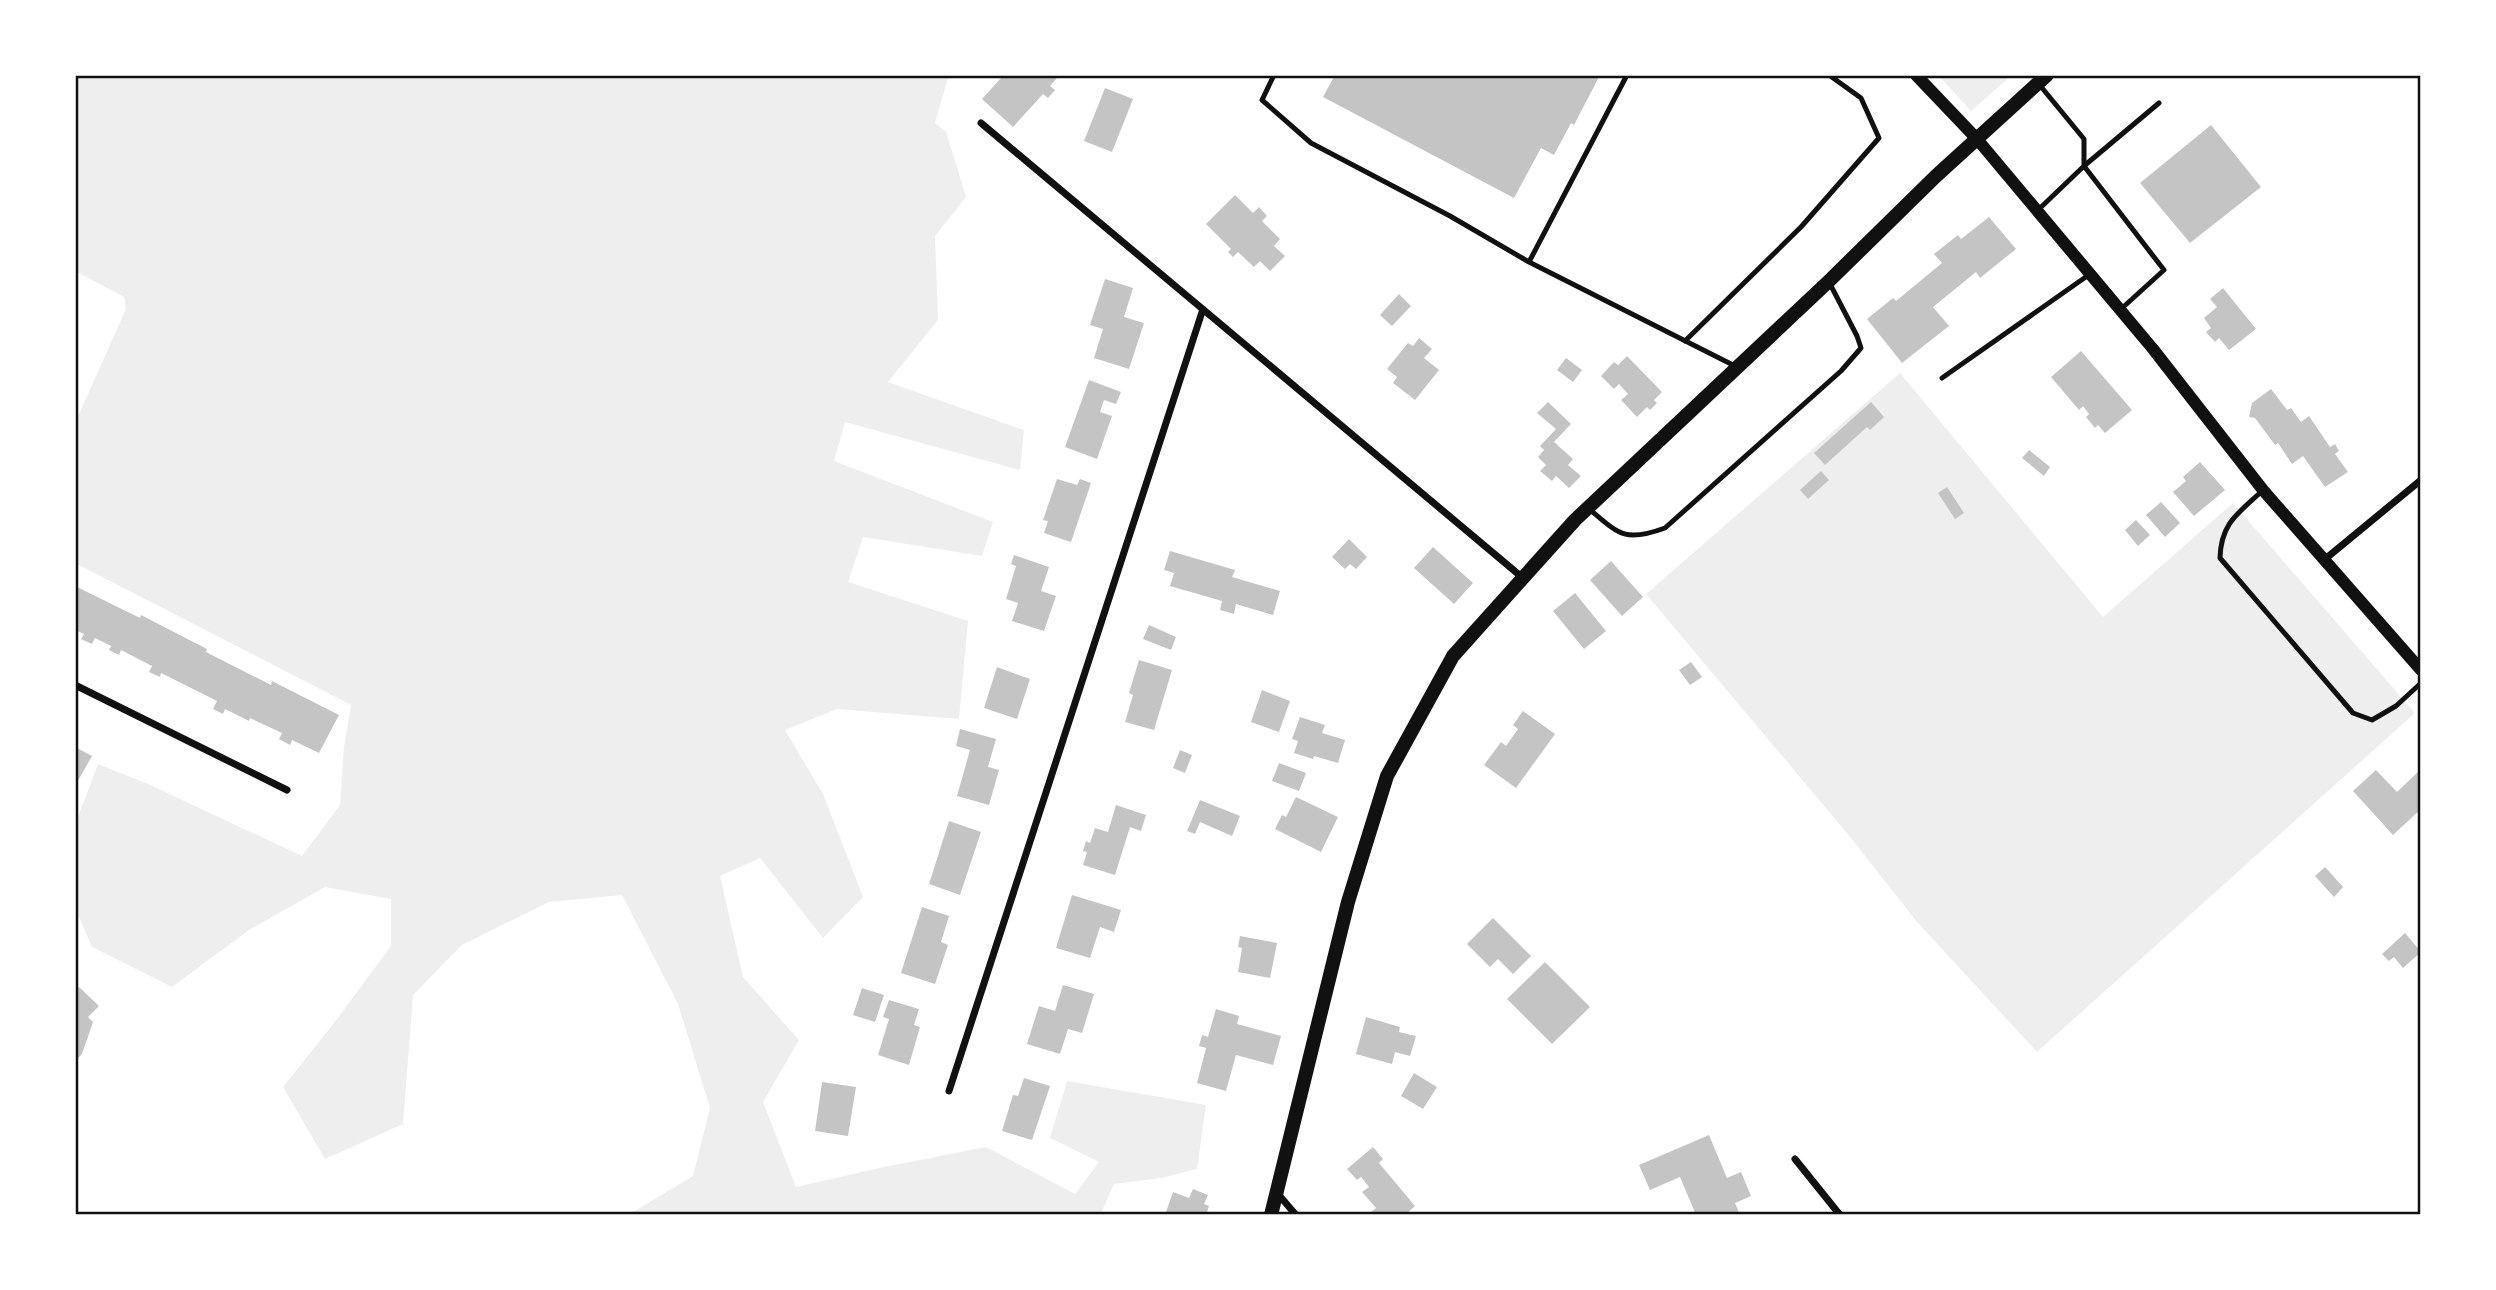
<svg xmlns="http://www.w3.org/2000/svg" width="2496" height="1290" viewBox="0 0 2496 1290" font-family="'Asap Condensed',sans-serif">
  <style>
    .green { fill: #eee }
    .building { fill: #c4c4c4 }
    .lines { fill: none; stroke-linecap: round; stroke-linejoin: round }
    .service { stroke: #111; stroke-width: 5 }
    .minor { stroke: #111; stroke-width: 7 }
    .tertiary { stroke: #111; stroke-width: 12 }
    .secondary { stroke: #111; stroke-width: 14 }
    .neatline { fill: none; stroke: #111; stroke-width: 2.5 }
  </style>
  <rect width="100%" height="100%" fill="#fff"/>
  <path class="green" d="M 75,75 L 949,75 L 935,123 L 946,132 L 966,197 L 935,236 L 938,320 L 888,382 L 1024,430 L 1020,470 L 845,422 L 834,461 L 993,522 L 982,556 L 863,537 L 848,582 L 968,621 L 959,719 L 837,709 L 785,730 L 823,794 L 863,897 L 823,938 L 760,858 L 720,876 L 743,977 L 799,1040 L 763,1102 L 796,1187 L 884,1167 L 986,1147 L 1075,1194 L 1099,1162 L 1050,1138 L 1067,1081 L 1206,1105 L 1197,1169 L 1161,1178 L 1114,1184 L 1100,1215 L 628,1215 L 693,1176 L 710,1108 L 678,1004 L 622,895 L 549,902 L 462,945 L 413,995 L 403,1124 L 325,1159 L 283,1087 L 334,1023 L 391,946 L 391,899 L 325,887 L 249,930 L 172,987 L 92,947 L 75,908 L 75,825 L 98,764 L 148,784 L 302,856 L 340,805 L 344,747 L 351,705 L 75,563 L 75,423 L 126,309 L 124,297 L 75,271 Z
    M 1938,75 L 2012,75 L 1971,111 Z
    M 1900,373 L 2103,617 L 2233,503 L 2415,713 L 2037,1052 L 1917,922 L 1851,838 L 1646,594 Z"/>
  <path class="building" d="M 998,75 L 1053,75 L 1057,78 L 1050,86 L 1055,90 L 1048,98 L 1043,94 L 1013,127 L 982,99 L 1001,78 Z
    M 1335,75 L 1600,75 L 1574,125 L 1571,123 L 1554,155 L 1541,148 L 1514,198 L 1323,97 Z
    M 1105,88 L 1133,99 L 1112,152 L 1084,141 Z
    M 2211,125 L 2261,187 L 2190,243 L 2140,183 Z
    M 1235,195 L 1253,213 L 1259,207 L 1267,216 L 1262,221 L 1280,239 L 1274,246 L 1285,256 L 1270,271 L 1260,261 L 1254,267 L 1238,252 L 1233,257 L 1228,252 L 1231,249 L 1206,224 Z
    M 1989,217 L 2016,249 L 1980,278 L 1976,272 L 1933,307 L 1949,326 L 1902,363 L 1867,319 L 1893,298 L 1896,301 L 1942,263 L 1934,254 L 1958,235 L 1961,239 Z
    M 1105,279 L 1133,288 L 1124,317 L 1144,323 L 1129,369 L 1094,358 L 1103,329 L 1090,325 Z
    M 2223,288 L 2256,329 L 2229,350 L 2219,338 L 2215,342 L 2206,332 L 2211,328 L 2204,318 L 2217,307 L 2210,299 Z
    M 1399,294 L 1411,306 L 1392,326 L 1380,315 Z
    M 1419,338 L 1432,349 L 1424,358 L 1439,370 L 1415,400 L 1393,383 L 1397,377 L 1387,369 L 1408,343 L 1413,346 Z
    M 2081,351 L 2132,410 L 2105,433 L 2098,425 L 2095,428 L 2086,417 L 2089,414 L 2083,406 L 2079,410 L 2051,377 Z
    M 1627,356 L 1662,392 L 1654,400 L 1657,403 L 1650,410 L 1647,407 L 1637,417 L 1621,400 L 1628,394 L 1619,384 L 1614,389 L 1601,376 L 1614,362 L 1618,365 Z
    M 1566,358 L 1582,370 L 1573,382 L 1557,370 Z
    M 1089,380 L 1121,392 L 1116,404 L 1104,400 L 1100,412 L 1112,416 L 1097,459 L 1065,447 Z
    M 2271,389 L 2287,410 L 2291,408 L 2301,422 L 2309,416 L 2330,447 L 2335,444 L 2339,451 L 2335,454 L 2348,472 L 2325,487 L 2303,456 L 2292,464 L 2278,443 L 2275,445 L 2255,418 L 2249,417 L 2252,403 Z
    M 1548,402 L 1571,424 L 1554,442 L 1573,459 L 1568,465 L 1581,476 L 1569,488 L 1556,476 L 1552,481 L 1540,471 L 1546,465 L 1538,457 L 1544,450 L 1540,446 L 1556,429 L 1537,413 Z
    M 1871,402 L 1884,417 L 1870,430 L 1867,427 L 1825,465 L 1814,453 Z
    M 2029,450 L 2050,467 L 2044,476 L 2022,458 Z
    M 2200,462 L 2225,490 L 2194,516 L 2173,492 L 2186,481 L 2183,477 Z
    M 1821,471 L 1829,480 L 1808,499 L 1800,490 Z
    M 1057,479 L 1077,485 L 1080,479 L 1091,483 L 1071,542 L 1044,533 L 1048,521 L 1043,520 Z
    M 1947,487 L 1964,513 L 1955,519 L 1938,493 Z
    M 2161,502 L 2180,523 L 2165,537 L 2146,515 Z
    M 2136,520 L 2150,535 L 2138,546 L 2125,530 Z
    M 1349,539 L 1367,557 L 1356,569 L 1350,564 L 1345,569 L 1332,557 Z
    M 1433,547 L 1473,583 L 1454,604 L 1414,568 Z
    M 1170,551 L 1235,570 L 1232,577 L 1280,591 L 1273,615 L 1236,604 L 1234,614 L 1220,610 L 1222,601 L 1170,586 L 1174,573 L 1164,570 Z
    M 1014,555 L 1049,567 L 1041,591 L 1056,596 L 1044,631 L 1012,621 L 1018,603 L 1006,599 L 1016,566 L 1011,564 Z
    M 1611,561 L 1643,597 L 1622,616 L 1590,580 Z
    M 75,586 L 140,618 L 141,615 L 207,649 L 206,652 L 271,685 L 272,681 L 339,715 L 319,753 L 292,740 L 290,745 L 279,739 L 282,733 L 250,718 L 249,721 L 225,709 L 223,714 L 213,709 L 217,701 L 161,673 L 160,677 L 149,672 L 152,666 L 121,650 L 119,655 L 109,650 L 111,646 L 95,638 L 92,644 L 81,639 L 84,634 L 75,630 Z
    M 1575,593 L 1606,631 L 1584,649 L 1553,611 Z
    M 1149,625 L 1176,637 L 1171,650 L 1143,639 Z
    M 1139,660 L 1172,670 L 1154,730 L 1125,722 L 1133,695 L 1129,693 Z
    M 1691,662 L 1702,677 L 1690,685 L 1679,670 Z
    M 997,667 L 1030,679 L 1017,719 L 984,708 Z
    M 1262,690 L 1290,701 L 1279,732 L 1251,722 Z
    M 1523,711 L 1555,734 L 1516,788 L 1484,765 L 1501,742 L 1506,746 L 1518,729 L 1513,725 Z
    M 1300,717 L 1325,725 L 1322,733 L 1345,740 L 1338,763 L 1314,756 L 1313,759 L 1294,753 L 1298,741 L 1292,739 Z
    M 960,729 L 996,739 L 988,767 L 999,770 L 989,805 L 957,796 L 970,750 L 956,746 Z
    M 75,747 L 92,756 L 75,786 Z
    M 1180,750 L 1192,755 L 1185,773 L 1173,768 Z
    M 1279,763 L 1306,773 L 1299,791 L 1272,781 Z
    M 2421,769 L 2421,809 L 2393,835 L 2353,791 L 2376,770 L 2397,792 Z
    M 1296,797 L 1338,817 L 1321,852 L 1275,829 L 1282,815 L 1286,817 Z
    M 1200,800 L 1240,816 L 1232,836 L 1200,822 L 1195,834 L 1187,831 Z
    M 1116,805 L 1146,815 L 1141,831 L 1130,827 L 1115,875 L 1083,865 L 1087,852 L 1083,851 L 1086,841 L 1090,843 L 1095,828 L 1108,832 Z
    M 949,821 L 981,832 L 960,895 L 929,884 Z
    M 2325,867 L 2343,887 L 2334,897 L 2315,876 Z
    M 1072,895 L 1121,910 L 1114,932 L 1100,927 L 1090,958 L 1056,948 Z
    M 922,907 L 949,916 L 941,942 L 948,945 L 935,984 L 901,973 Z
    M 1493,918 L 1531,956 L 1513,974 L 1498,959 L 1490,967 L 1467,944 Z
    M 2405,933 L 2421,952 L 2403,968 L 2394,957 L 2389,961 L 2382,954 Z
    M 1240,936 L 1277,943 L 1270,978 L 1238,972 L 1242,948 L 1238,947 Z
    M 1545,962 L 1590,1007 L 1552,1044 L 1507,999 Z
    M 1063,985 L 1094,994 L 1082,1033 L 1068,1029 L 1060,1054 L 1027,1044 L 1039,1006 L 1055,1011 Z
    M 79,987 L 99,1006 L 88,1017 L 93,1022 L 82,1054 L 75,1061 L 75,990 Z
    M 862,988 L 884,995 L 875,1022 L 853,1015 Z
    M 889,1000 L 919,1009 L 914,1025 L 920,1027 L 909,1065 L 878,1055 L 889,1019 L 883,1017 Z
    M 1216,1009 L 1239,1016 L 1237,1024 L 1281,1036 L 1273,1065 L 1236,1055 L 1226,1091 L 1197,1083 L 1206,1048 L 1199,1046 L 1202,1035 L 1208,1037 Z
    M 1366,1017 L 1400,1027 L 1399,1032 L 1416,1036 L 1410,1056 L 1395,1052 L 1392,1064 L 1356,1054 Z
    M 1414,1073 L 1437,1087 L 1423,1109 L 1401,1096 Z
    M 1024,1078 L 1050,1086 L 1032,1140 L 1002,1131 L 1013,1095 L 1018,1096 Z
    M 822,1082 L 856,1087 L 848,1136 L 815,1131 Z
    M 1709,1135 L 1727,1178 L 1741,1172 L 1751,1196 L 1735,1203 L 1740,1215 L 1696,1215 L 1680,1177 L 1650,1190 L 1639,1165 Z
    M 1373,1147 L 1383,1159 L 1379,1163 L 1415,1206 L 1405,1215 L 1385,1215 L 1383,1212 L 1373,1215 L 1371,1212 L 1376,1208 L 1362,1192 L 1369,1187 L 1361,1177 L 1357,1180 L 1347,1169 Z
    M 1193,1189 L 1208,1195 L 1204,1204 L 1209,1206 L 1206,1215 L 1165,1215 L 1173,1192 L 1189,1198 Z"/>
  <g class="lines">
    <path class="service" d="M 1274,75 L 1262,100 L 1311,143 L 1450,216 L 1529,262
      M 1627,75 L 1529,262 L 1735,366
      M 2037,211 L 2084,166 L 2084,139 L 2038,83
      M 2120,310 L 2164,270 L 2084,166 L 2159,103
      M 1685,341 L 1801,227 L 1879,138 L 1861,98 L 1829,75
      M 1942,378 L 2090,274
      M 2263,490 C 2239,513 2221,522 2220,558 L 2353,713 L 2372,720 L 2396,706 L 2421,683
      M 1588,508 C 1619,534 1624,543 1665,528 L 1841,371 L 1861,348 L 1857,336 L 1829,282"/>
    <path class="minor" d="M 981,123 L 1523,578
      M 2324,560 L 2421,480
      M 75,685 L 287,790
      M 949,1091 L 1203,309
      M 1795,1159 L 1840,1215
      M 1278,1194 L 1296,1215"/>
    <path class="tertiary" d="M 1916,75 L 1977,139 L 2153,349 L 2263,490 L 2421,670"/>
    <path class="secondary" d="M 1271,1215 L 1348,902 L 1387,776 L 1453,656 L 1575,520 L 1829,281 L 1936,176 L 2047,75"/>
  </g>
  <rect width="2496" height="1290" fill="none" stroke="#ffffff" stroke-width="154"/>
  <rect x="77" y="77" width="2342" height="1136" class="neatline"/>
</svg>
